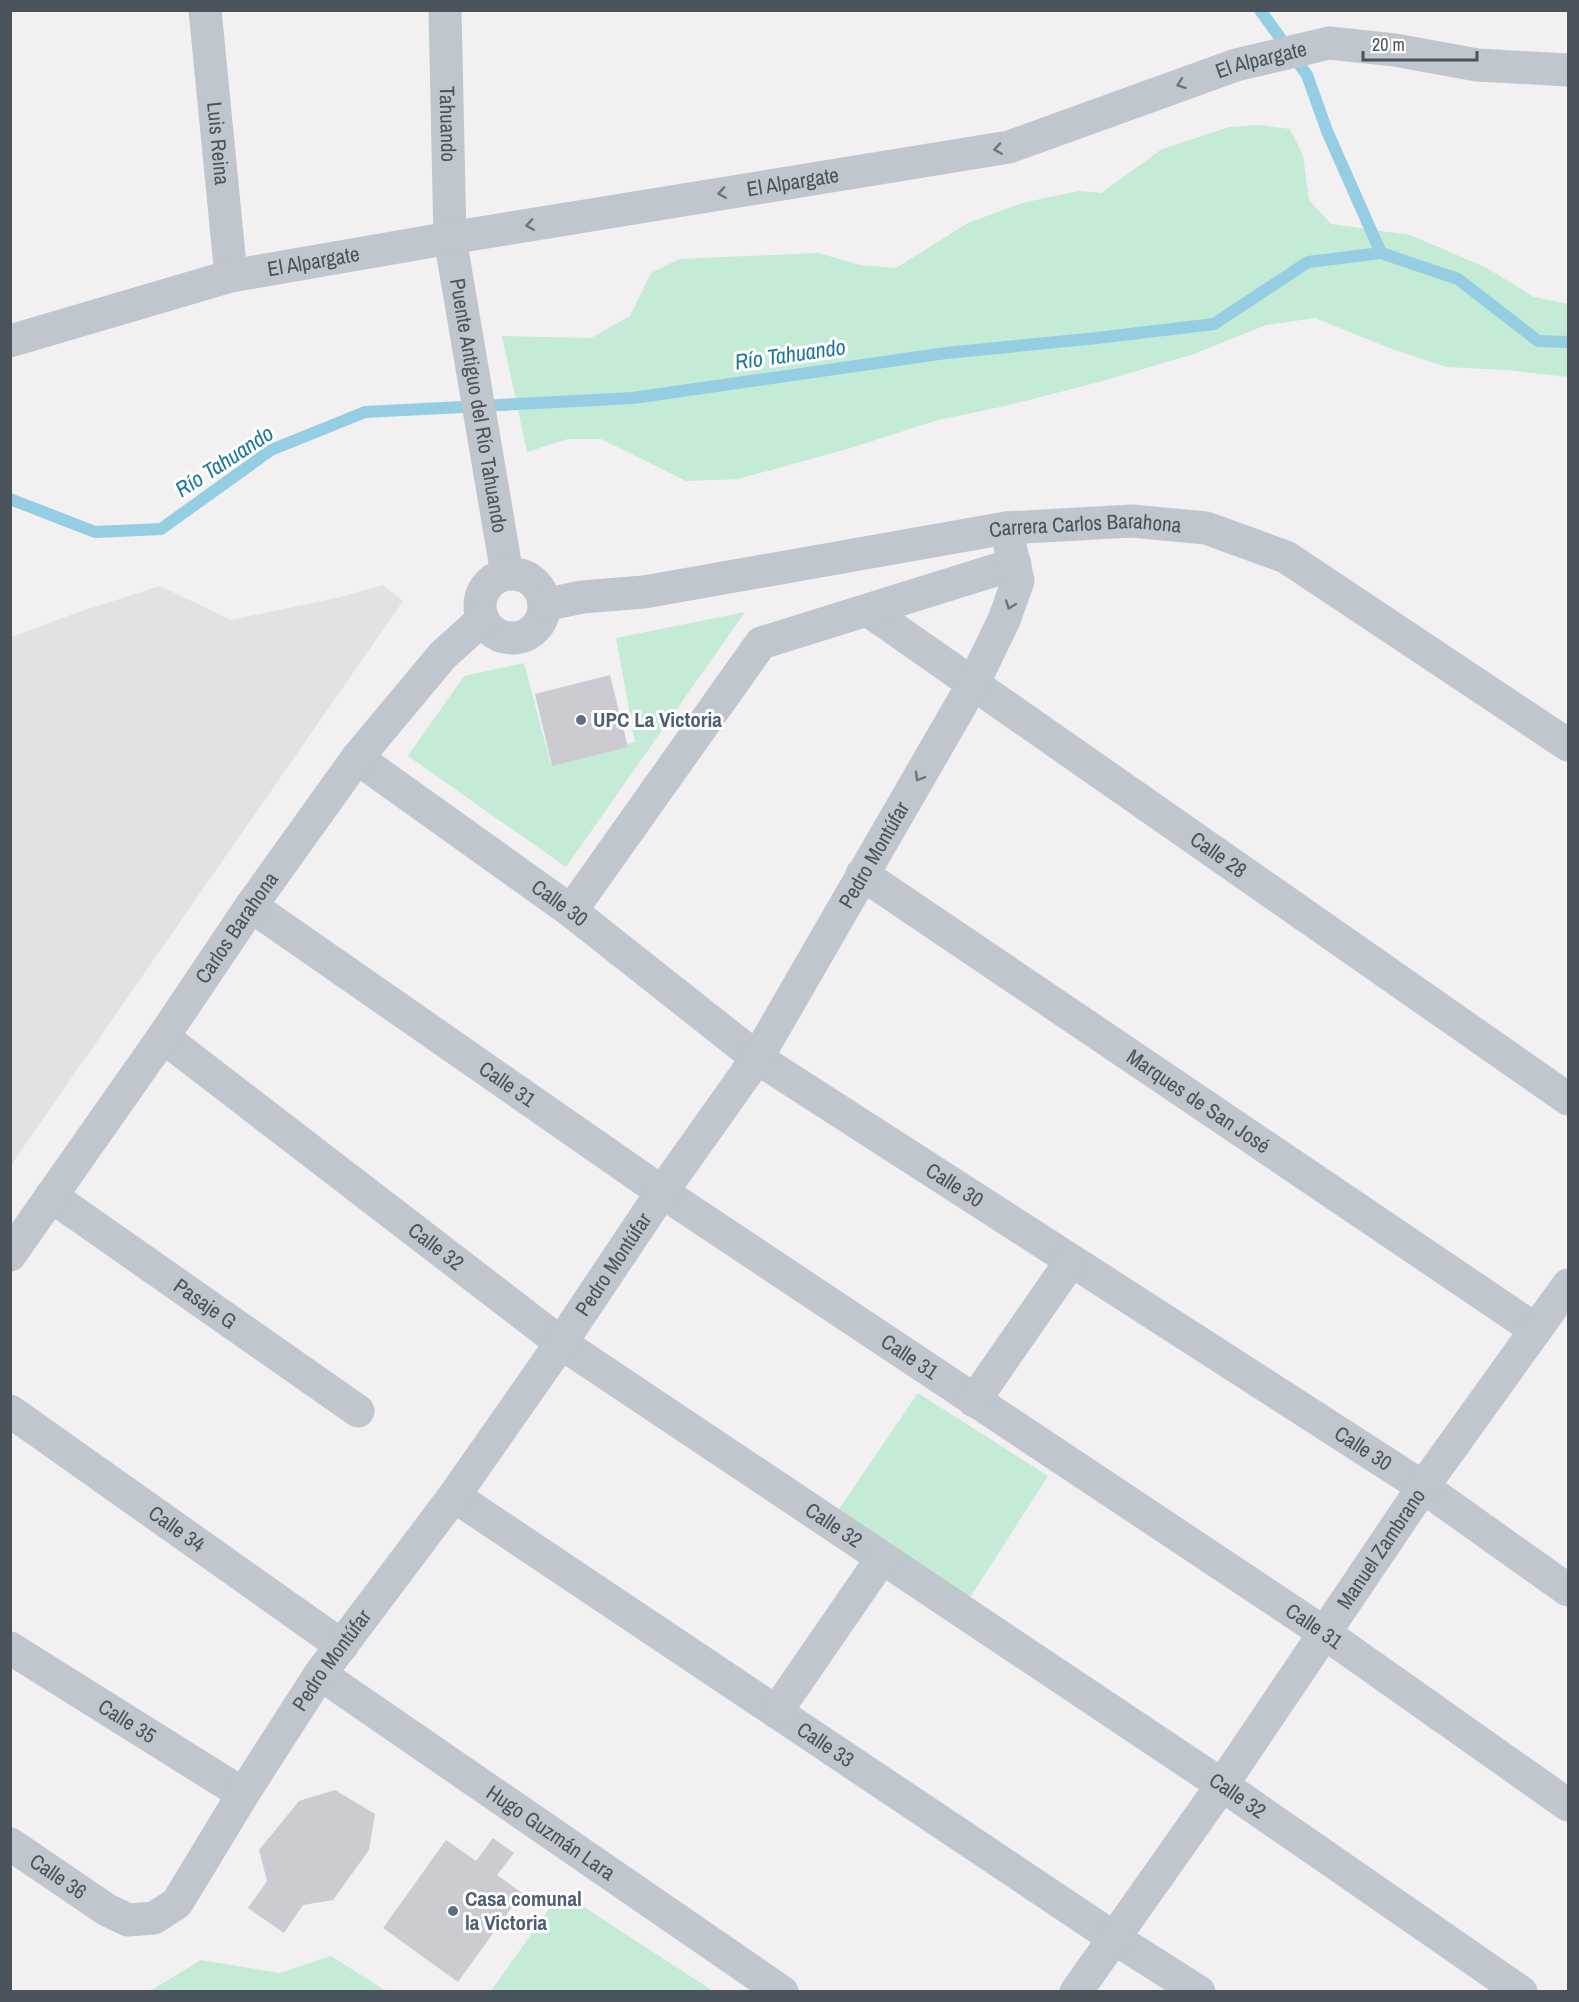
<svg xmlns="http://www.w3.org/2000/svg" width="1579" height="2002" viewBox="0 0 1579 2002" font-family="'Archivo Narrow',sans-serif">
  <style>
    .education { fill: #e3e1e1 }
    .green { fill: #c3ebd6 }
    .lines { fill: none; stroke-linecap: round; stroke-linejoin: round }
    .stream { stroke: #95cde3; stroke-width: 12 }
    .building { fill: #cbccd2 }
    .minor { stroke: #c0c6cd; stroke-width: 33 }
    .oneway { stroke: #6d757d }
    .service-dot { fill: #5c6f8a; stroke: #fff; stroke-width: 2 }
    .labels { text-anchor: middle; stroke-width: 6; stroke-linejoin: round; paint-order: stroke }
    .street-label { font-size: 21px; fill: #4a525b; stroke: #fff }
    .service-label { font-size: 21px; font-weight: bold; fill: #4e5e75; stroke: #fff; text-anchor: start }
    .water-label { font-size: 22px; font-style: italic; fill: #1b789d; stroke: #fff }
  </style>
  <rect width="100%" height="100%" fill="#f2f0f0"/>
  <path class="education" d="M 383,585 L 403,601 L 11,1165 L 11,637 L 82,611 L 160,586 L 231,620 L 341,597 Z"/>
  <path class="green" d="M 1258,125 L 1290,129 L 1303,155 L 1309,200 L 1331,224 L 1410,235 L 1487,268 L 1534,297 L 1568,304 L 1568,377 L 1507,370 L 1446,367 L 1392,349 L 1315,318 L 1266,325 L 1194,354 L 1099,382 L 1005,406 L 938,420 L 847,449 L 738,479 L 686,481 L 601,439 L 568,439 L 527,452 L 502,336 L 591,338 L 630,316 L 651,273 L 679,259 L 818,253 L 860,265 L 896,268 L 968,223 L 1022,203 L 1079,191 L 1101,193 L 1162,149 L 1229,127 Z
    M 745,612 L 566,867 L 408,756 L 464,676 L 524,663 L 551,765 L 635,742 L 616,638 Z
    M 918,1393 L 1048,1476 L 969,1599 L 839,1509 Z
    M 561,1892 L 713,1991 L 491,1991 Z
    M 331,1956 L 386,1991 L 150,1991 L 201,1960 L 280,1973 Z"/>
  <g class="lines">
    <path class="stream" d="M 1260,10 L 1307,75 L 1327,131 L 1381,253
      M 10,499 L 95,532 L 161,529 L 271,450 L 365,412 L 633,398 L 946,353 L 1097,338 L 1214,324 L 1308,262 L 1381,253 L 1458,279 L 1538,341 L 1568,342"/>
  </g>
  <path class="building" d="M 610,675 L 628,747 L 552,766 L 535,694 Z
    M 335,1790 L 375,1814 L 369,1850 L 333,1900 L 303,1905 L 284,1933 L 248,1908 L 267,1881 L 259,1850 L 299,1801 Z
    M 493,1838 L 514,1853 L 497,1875 L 522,1893 L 458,1982 L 383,1928 L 446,1840 L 476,1861 Z"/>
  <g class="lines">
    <g class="minor">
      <path id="s1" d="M 205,10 L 231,276"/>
      <path id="s2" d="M 445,10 L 450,238 L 507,574"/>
      <path id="s3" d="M 10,341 L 231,276 L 450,238 L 1009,147 L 1236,65 L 1329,43 L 1395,50 L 1477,65 L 1568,70"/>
      <circle cx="512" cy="606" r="32"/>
      <path id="s4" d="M 544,605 L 582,597 L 644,592 L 1006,528 L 1132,521 L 1206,528 L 1286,557 L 1568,745"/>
      <path id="s5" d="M 869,611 L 1568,1099"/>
      <path id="s6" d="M 357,758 L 571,911 L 757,1058 L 1423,1487 L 1568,1590"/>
      <path id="s7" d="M 862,874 L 1536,1330"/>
      <path id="s8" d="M 251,906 L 662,1192 L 1323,1632 L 1568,1805"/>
      <path d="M 571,911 L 761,643 L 1015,564"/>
      <path id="s9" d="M 163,1037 L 561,1343 L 1222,1785 L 1521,1992"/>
      <path id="s10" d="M 51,1196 L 358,1411"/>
      <path id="s11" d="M 10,1255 L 163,1037 L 251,906 L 357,758 L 443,655 L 483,619"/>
      <path d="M 974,1401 L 1071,1261"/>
      <path id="s12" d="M 10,1411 L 342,1646"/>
      <path id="s13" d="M 454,1496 L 1114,1938 L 1199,1992"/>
      <path id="s14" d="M 10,1648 L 243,1794"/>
      <path id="s15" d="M 320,1674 L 782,1992"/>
      <path d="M 776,1712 L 882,1558"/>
      <path id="s16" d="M 10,1844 L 107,1910 L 128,1920 L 154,1918 L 177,1903 L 243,1794 L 320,1674 L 454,1496 L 561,1343 L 662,1192 L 757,1058 L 973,684 L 1004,620 L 1018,581 L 1006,528"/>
      <path id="s17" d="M 1076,1992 L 1222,1785 L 1423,1487 L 1568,1285"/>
    </g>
  </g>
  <defs><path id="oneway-chevron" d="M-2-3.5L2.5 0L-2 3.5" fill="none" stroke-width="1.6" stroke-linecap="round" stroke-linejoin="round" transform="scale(1.5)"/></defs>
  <g class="oneway">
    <use href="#oneway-chevron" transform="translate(1181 84) rotate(160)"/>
    <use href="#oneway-chevron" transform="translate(998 149) rotate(171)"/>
    <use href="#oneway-chevron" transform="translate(722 193) rotate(171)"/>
    <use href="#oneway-chevron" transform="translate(530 225) rotate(171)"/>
    <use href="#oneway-chevron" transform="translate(1010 605) rotate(110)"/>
    <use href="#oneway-chevron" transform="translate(919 777) rotate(120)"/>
  </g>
  <g class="service-dot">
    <circle cx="581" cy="720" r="6"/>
    <circle cx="453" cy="1911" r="6"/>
  </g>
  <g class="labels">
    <g class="street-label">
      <text dy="7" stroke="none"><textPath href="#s3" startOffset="1286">El Alpargate</textPath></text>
      <text dy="7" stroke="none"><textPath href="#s2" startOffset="114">Tahuando</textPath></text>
      <text dy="7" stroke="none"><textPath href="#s1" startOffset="134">Luis Reina</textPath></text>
      <text dy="7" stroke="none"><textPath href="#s3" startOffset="800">El Alpargate</textPath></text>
      <text dy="7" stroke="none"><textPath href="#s3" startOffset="314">El Alpargate</textPath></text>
      <text dy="7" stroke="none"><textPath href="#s2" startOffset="398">Puente Antiguo del Río Tahuando</textPath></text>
      <text dy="7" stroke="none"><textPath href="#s4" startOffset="548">Carrera Carlos Barahona</textPath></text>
      <text dy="7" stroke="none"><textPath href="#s16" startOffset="1454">Pedro Montúfar</textPath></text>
      <text dy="7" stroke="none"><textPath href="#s5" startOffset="426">Calle 28</textPath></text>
      <text dy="7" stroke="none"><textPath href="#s6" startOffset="249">Calle 30</textPath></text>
      <text dy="7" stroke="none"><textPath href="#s11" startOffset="398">Carlos Barahona</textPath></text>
      <text dy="7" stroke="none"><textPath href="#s8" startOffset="312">Calle 31</textPath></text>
      <text dy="7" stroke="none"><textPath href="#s7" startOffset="406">Marques de San José</textPath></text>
      <text dy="7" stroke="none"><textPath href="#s6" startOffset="735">Calle 30</textPath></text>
      <text dy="7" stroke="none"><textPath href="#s9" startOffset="344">Calle 32</textPath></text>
      <text dy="7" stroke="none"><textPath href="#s16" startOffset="968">Pedro Montúfar</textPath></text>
      <text dy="7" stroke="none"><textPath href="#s10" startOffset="188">Pasaje G</textPath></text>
      <text dy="7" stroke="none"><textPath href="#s8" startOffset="798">Calle 31</textPath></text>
      <text dy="7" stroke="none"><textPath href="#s6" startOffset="1221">Calle 30</textPath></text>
      <text dy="7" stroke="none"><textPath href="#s9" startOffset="830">Calle 32</textPath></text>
      <text dy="7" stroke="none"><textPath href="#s12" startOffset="204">Calle 34</textPath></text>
      <text dy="7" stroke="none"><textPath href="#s17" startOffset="538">Manuel Zambrano</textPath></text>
      <text dy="7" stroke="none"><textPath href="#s8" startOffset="1284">Calle 31</textPath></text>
      <text dy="7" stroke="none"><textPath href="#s16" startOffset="482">Pedro Montúfar</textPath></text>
      <text dy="7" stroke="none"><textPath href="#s14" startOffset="138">Calle 35</textPath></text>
      <text dy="7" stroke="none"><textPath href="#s13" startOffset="447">Calle 33</textPath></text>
      <text dy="7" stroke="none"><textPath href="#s9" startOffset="1316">Calle 32</textPath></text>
      <text dy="7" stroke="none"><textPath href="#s15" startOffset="280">Hugo Guzmán Lara</textPath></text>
      <text dy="7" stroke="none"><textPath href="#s16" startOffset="58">Calle 36</textPath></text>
    </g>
    <g class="service-label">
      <text x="593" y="727">UPC La Victoria</text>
      <text x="465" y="1906">Casa comunal<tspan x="465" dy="24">la Victoria</tspan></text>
    </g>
    <g class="water-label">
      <text transform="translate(790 354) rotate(-8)" y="8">Río Tahuando</text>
      <text transform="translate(224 461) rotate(-33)" y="8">Río Tahuando</text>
    </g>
  </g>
  <rect width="1579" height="2002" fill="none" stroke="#4a525b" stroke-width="24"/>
  <path d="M1363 51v9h114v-9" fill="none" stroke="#4a525b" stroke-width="3"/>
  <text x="1372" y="51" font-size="18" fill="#4a525b" stroke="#ffffff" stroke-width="4.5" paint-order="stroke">20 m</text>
</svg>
